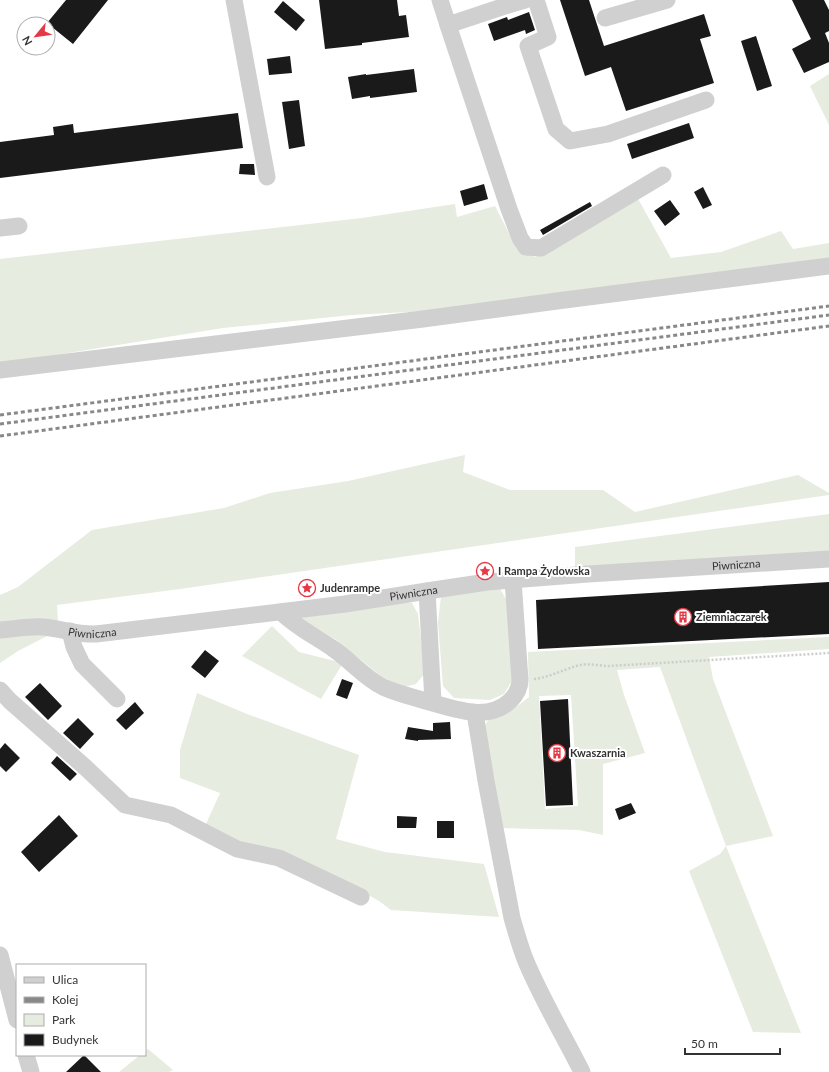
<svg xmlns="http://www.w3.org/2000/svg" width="829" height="1072" viewBox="0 0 829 1072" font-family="Lato,sans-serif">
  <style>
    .green { fill: #e6ecdf; fill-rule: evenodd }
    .building { fill: #1a1a1a }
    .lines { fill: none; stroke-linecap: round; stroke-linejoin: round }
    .path { stroke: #cdcdcd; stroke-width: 2.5; stroke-dasharray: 2 2; stroke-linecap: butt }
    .minor { stroke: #d0d0d0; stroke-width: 17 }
    .rail { stroke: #888; stroke-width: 3; stroke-dasharray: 4 3; stroke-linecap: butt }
    .labels { text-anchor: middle; stroke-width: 4; stroke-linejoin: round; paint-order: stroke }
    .street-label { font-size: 11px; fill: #333; stroke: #fff }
    .poi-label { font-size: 11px; font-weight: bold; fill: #333; stroke: #fff; text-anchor: start }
  </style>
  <rect width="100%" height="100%" fill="#fff"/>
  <path class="green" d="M 829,74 L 829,125 L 810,86 Z
    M 637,197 L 671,258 L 721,252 L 781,231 L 793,249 L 829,243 L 829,259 L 500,307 L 352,315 L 223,328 L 0,364 L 0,259 L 362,218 L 455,204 L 457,217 L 495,206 L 517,249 L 535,257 L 586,229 Z
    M 465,455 L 463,472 L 510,490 L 603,490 L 635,512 L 798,475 L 829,493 L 829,495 L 180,589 L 57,605 L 58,622 L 0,623 L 0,595 L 18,587 L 92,530 L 224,508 L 270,493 L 348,481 Z
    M 829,514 L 829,553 L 575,568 L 575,547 Z
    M 500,589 L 509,604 L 513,679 L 504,694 L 490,700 L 454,698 L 443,686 L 438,623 L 440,605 L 441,597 L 450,594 Z
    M 394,600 L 412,603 L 418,614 L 425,673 L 416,684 L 404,687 L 382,677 L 335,639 L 299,618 Z
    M 272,626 L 299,652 L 343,663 L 321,699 L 242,656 Z
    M 55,632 L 18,651 L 0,663 L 0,636 Z
    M 829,637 L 829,649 L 709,657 L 713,679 L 773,836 L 726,846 L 801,1033 L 753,1032 L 689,871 L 720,854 L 726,846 L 660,667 L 617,670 L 624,695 L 645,753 L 603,764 L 603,835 L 579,830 L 503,828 L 484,728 L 489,718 L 515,708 L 529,697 L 528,652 ZM 571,695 L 578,806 L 545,809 L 539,696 Z
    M 197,693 L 247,714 L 359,755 L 336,839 L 385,852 L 484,864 L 499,917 L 391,910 L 379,901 L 354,887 L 234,843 L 205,826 L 220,793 L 180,778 L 180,750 Z
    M 148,1049 L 173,1070 L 169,1072 L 119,1072 L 140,1055 L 145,1055 L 145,1051 Z"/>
  <path class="building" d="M 66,0 L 108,0 L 73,44 L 47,23 Z
    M 319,0 L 397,0 L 399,16 L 406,15 L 409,37 L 362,43 L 362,45 L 325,49 Z
    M 560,0 L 589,0 L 604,46 L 704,14 L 711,36 L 700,39 L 714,83 L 626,111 L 611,67 L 585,76 Z
    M 792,0 L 824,0 L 829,10 L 829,31 L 825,33 L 829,43 L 829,62 L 804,73 L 792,49 L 811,39 Z
    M 283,1 L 305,20 L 296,31 L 274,12 Z
    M 529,12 L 535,30 L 526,34 L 525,30 L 494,41 L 488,24 L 507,17 L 508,20 Z
    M 756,36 L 772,86 L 757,91 L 741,41 Z
    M 290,56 L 292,73 L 269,75 L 267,59 Z
    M 414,69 L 417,92 L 370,98 L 370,96 L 352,99 L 348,77 L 366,74 L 366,75 Z
    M 299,100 L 305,146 L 289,149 L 282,102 Z
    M 238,113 L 243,148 L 0,178 L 0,142 L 54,135 L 53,127 L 73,124 L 74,133 Z
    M 689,123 L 694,138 L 632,159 L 627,144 Z
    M 240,164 L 254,164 L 255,175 L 239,174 Z
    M 484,184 L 488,199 L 464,206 L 460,191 Z
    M 703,187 L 712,205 L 703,209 L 694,192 Z
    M 670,200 L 680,214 L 665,226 L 654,211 Z
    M 590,202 L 592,206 L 543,235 L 540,230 Z
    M 829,582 L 829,634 L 538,649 L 536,600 Z
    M 205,650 L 219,661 L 205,678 L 191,667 Z
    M 342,679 L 353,683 L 347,699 L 336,695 Z
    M 40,683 L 62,706 L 48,720 L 25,697 Z
    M 568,699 L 573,805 L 546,806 L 540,701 Z
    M 135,702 L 144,713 L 126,730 L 116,720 Z
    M 78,718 L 94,734 L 80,749 L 63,733 Z
    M 450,722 L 451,739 L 418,740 L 418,741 L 405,739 L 408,727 L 433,731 L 433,723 Z
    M 5,743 L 20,758 L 6,772 L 0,766 L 0,749 Z
    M 57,756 L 77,774 L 70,781 L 51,763 Z
    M 631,803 L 636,813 L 619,820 L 615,809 Z
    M 59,815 L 78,836 L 39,872 L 21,852 Z
    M 397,816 L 417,817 L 416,828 L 397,828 Z
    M 437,821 L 454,821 L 454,838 L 437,838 Z
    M 84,1055 L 101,1072 L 66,1072 Z"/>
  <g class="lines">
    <path class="path" d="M 534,679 C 551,677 564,669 580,665 C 589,663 600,666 609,666 L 829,653"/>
    <g class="minor">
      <path d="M 234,0 L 267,177"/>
      <path d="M 440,0 L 448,25 L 508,5 L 506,0"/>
      <path d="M 536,0 L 548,37 L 528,46 L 556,129 L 570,141 L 608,134 L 706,100"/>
      <path d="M 508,5 L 525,0"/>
      <path d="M 605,18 L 667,0"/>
      <path d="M 448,25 L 509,209 L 520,238 L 526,247 L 541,248 L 663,175"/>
      <path d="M 0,228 L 19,226"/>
      <path d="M 0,370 L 423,319 L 557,301 L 829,266"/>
      <path d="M 427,591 L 433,702"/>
      <path d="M 281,612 C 297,628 317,637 335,650 C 352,662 365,678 383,687 C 398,694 414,697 429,702 C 456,709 487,722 510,701 C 516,695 520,689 520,680 L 513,580"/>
      <path id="s1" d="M 0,630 C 14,629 29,626 44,627 C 62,629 79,635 96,634 L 345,604 L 427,591 L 487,582 L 588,574 L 829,559"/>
      <path d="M 70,631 L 74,647 L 82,664 L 117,699"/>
      <path d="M 0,690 L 10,701 L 86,768 L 125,805 L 171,815 L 237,849 L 279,858 L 361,897"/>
      <path d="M 475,713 L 486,781 L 512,918 C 516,932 520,946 525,959 C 541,998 563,1034 582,1072"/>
      <path d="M 0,955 L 17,1020"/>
      <path d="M 26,1055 L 31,1072"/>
    </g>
    <path class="rail" d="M 0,415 L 829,306
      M 0,424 L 829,315
      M 0,436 L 829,326"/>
  </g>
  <defs>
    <g id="sight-ring" transform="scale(0.9)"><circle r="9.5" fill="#fff" stroke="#e63946" stroke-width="1.5"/><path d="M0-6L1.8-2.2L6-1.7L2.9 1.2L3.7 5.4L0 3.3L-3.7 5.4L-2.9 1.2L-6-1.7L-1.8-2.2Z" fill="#e63946"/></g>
    <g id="building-ring" transform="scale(0.9)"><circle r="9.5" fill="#fff" stroke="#e63946" stroke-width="1.5"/><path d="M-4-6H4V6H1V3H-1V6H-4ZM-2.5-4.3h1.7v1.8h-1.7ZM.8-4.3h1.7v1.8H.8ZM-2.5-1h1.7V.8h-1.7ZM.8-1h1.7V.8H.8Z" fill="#e63946"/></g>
  </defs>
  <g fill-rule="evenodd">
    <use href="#sight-ring" x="485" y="571"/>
    <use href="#sight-ring" x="307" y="588"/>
    <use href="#building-ring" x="683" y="617"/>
    <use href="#building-ring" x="557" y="753"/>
  </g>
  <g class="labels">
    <g class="street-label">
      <text dy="4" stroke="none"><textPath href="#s1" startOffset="741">Piwniczna</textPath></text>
      <text dy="4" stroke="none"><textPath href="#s1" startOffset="417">Piwniczna</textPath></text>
      <text dy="4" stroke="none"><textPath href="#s1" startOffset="93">Piwniczna</textPath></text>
    </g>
    <g class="poi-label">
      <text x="498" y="575">I Rampa Żydowska</text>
      <text x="320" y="592">Judenrampe</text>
      <text x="696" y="621">Ziemniaczarek</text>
      <text x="570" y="757">Kwaszarnia</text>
    </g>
  </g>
  <rect x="16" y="964" width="130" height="92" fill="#ffffff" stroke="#adadad"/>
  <rect x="24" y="977" width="20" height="6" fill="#d0d0d0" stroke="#adadad"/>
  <text x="52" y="984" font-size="12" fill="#333333">Ulica</text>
  <rect x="24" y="997" width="20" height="6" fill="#888888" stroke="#adadad"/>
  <text x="52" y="1004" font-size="12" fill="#333333">Kolej</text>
  <rect x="24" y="1014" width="20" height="12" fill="#e6ecdf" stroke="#adadad"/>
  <text x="52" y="1024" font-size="12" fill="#333333">Park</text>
  <rect x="24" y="1034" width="20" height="12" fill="#1a1a1a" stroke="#adadad"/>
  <text x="52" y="1044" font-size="12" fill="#333333">Budynek</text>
  <g transform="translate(36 36) rotate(241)"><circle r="19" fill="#ffffff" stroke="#adadad"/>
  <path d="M0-3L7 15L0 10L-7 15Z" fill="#e63946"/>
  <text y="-6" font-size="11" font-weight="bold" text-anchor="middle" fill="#333333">N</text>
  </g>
  <path d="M685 1048v6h95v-6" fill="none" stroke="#333333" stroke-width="2"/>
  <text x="691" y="1048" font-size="12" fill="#333333" stroke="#ffffff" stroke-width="3" paint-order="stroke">50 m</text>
</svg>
